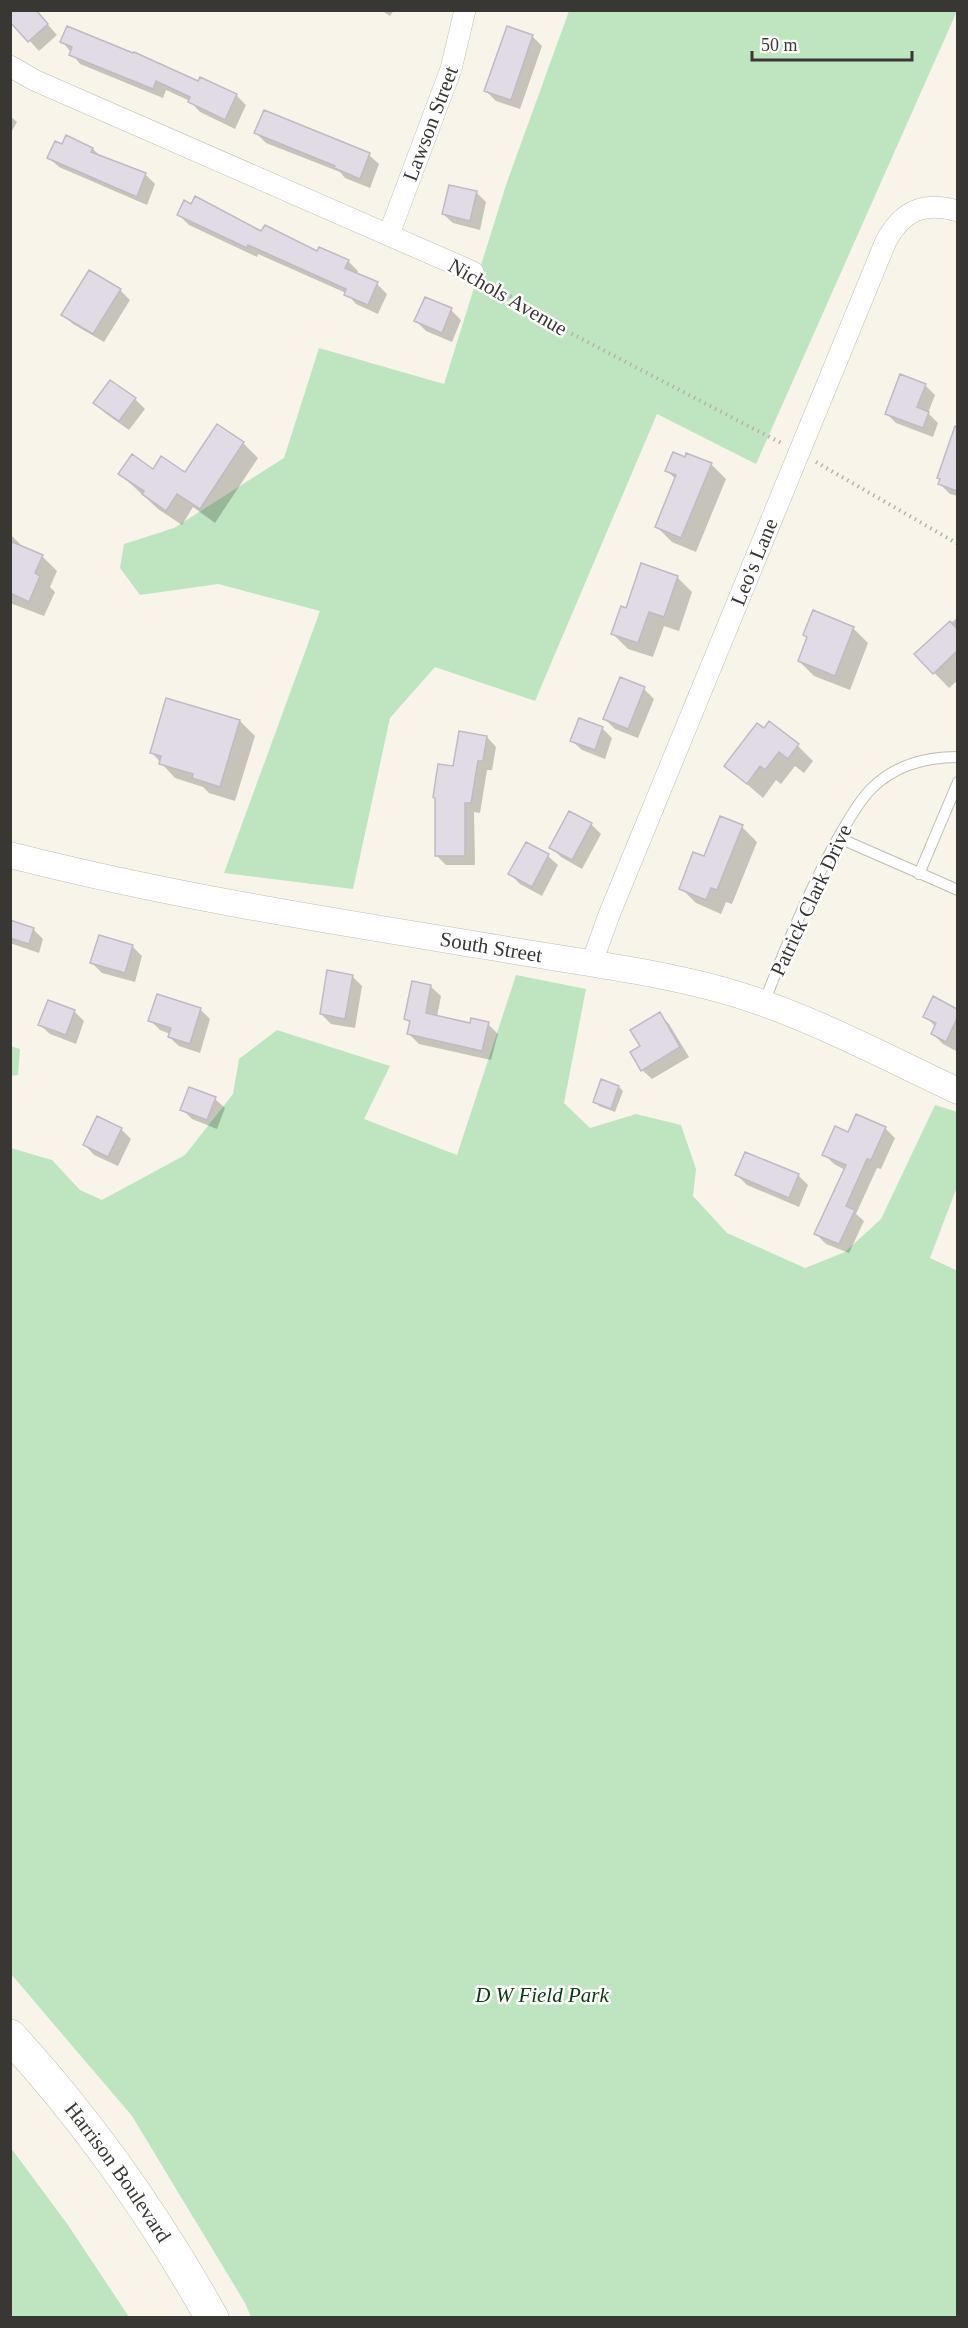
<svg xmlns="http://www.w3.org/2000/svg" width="968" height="2328" viewBox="0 0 968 2328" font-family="'Times New Roman',serif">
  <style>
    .green { fill: #bfe5c0 }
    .shadow { fill: #0003 }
    .building { fill: #e0dbe5; stroke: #bfbac3; stroke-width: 1.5 }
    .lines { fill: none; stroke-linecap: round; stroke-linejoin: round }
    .service-casing { stroke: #c0bdb3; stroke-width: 12 }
    .minor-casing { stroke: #c0bdb3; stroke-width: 22 }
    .tertiary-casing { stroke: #c0bdb3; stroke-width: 27 }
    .primary-casing { stroke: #c0bdb3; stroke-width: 34 }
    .path { stroke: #b6b3ab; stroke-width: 4; stroke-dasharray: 1.5 4.5; stroke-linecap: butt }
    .service { stroke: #fff; stroke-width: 10 }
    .minor { stroke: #fff; stroke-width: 21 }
    .tertiary { stroke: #fff; stroke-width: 26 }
    .primary { stroke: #fff; stroke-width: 33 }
    .labels { text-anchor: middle; stroke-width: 5; stroke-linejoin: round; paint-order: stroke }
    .street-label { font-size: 21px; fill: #383733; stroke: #fff }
    .park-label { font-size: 21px; font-style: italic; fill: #0a3a11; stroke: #fff }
  </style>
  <rect width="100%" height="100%" fill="#f8f4ea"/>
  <path class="green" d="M 569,11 L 957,11 L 756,464 L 657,414 L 535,701 L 435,667 L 390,718 L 353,889 L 224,873 L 320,611 L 218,584 L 140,595 L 120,568 L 124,544 L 174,528 L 284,458 L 319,348 L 444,384 L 507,182 Z
    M 516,975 L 586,989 L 564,1103 L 590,1128 L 636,1114 L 681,1125 L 696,1169 L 693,1196 L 727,1233 L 805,1268 L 845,1252 L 881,1219 L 935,1105 L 957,1112 L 957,1187 L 930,1258 L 958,1271 L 957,2317 L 251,2317 L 245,2303 L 132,2116 L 11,1974 L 11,1148 L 52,1160 L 80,1190 L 102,1200 L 185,1155 L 233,1094 L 239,1059 L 277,1030 L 390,1066 L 364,1119 L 457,1155 Z
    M 10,1046 L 20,1049 L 18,1075 L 11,1076 Z
    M 11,2148 L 68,2225 L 129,2317 L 11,2317 Z"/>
  <path class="shadow" d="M 35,10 L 57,35 L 39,51 L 10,19 Z
    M 381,10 L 394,10 L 390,16 Z
    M 532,36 L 542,46 L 520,109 L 496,101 L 486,91 Z
    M 62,41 L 198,83 L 200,79 L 237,96 L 246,105 L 235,129 L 200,112 L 190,101 L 166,90 L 163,98 L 80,64 Z
    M 10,116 L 17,122 L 10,134 Z
    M 256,133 L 369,155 L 379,164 L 370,188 L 345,178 L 340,172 L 266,143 Z
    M 63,146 L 93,149 L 101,157 L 145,174 L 155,184 L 147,205 L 59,167 L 49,158 Z
    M 476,192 L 486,202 L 480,230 L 453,223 L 443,214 Z
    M 179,215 L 262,234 L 348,261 L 358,271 L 356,274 L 377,284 L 387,294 L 378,314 L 356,304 L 346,293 L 258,254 L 257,257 L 189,225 Z
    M 120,290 L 130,300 L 104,342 L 73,324 L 63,315 Z
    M 451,310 L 461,320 L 452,342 L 426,331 L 416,321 Z
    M 925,385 L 935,395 L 928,413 L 938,423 L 933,437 L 896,423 L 886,413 Z
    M 135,399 L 145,409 L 129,430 L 105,413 L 95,403 Z
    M 243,443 L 258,458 L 215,523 L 193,507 L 182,525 L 158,509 L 120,474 L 153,471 L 185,474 Z
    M 946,456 L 958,460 L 958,496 L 950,494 L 940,484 Z
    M 686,459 L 711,464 L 726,479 L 696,552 L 672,542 L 657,527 L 676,480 L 667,470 Z
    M 10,534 L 25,549 L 42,556 L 57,571 L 50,587 L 55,592 L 44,616 L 10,603 Z
    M 677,577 L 692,592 L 679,631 L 664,626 L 653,657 L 628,649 L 613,634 Z
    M 958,617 L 958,680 L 949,688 L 916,654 Z
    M 853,628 L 868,643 L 850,690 L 814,676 L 799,661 Z
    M 644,689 L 654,699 L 638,738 L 615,729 L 605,719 Z
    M 240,721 L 255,736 L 235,801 L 209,793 L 203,787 L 175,778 L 151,752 Z
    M 769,724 L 798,746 L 813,761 L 804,773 L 795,766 L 781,784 L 776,780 L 763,798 L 726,766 Z
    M 602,728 L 612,738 L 605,759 L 582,750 L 572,741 Z
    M 487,737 L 496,747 L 492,770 L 487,770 L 480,813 L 474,812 L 475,865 L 446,865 L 436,855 L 454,768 Z
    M 591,824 L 601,834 L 582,869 L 561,857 L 551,847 Z
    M 742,827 L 757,842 L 732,904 L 726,902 L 721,914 L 696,903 L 681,888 L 705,858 Z
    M 526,844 L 548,856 L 558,865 L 542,896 L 520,884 L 510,874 Z
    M 10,921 L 33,929 L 43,939 L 39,953 L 10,943 Z
    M 132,946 L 142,956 L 135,982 L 102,973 L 92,963 Z
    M 352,976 L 362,986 L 355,1028 L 331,1024 L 321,1014 Z
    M 431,987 L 441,996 L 437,1017 L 471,1025 L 488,1024 L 498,1034 L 491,1060 L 419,1044 L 409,1034 L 411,1024 L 406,1019 Z
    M 934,998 L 958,1010 L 956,1051 L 943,1044 L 933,1034 L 935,1026 L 925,1016 Z
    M 200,1009 L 210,1019 L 200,1053 L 179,1046 L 169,1037 L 170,1034 L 160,1030 L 150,1020 Z
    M 74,1011 L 84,1021 L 76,1044 L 50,1034 L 40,1025 Z
    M 659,1014 L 669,1024 L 689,1057 L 652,1079 L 642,1070 Z
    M 619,1087 L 623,1091 L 615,1112 L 599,1106 L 594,1101 Z
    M 215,1099 L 225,1108 L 217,1129 L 192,1119 L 182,1109 Z
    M 885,1128 L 895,1138 L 881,1169 L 877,1168 L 856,1214 L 864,1221 L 849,1253 L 826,1244 L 816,1234 L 845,1170 L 834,1164 L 824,1154 L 849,1134 Z
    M 121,1129 L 131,1139 L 118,1166 L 94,1155 L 85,1145 Z
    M 737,1175 L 798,1175 L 808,1185 L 799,1207 L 747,1185 Z"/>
  <path class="building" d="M 10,10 L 36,10 L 48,24 L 28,42 L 10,22 Z
    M 67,26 L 133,53 L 134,52 L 198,81 L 200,77 L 237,94 L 225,120 L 188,102 L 190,97 L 156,81 L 153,89 L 69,55 L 72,47 L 60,42 Z
    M 507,26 L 533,35 L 511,100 L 484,91 Z
    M 264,110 L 370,153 L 360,179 L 334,168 L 335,166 L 254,133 Z
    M 66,135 L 93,148 L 91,152 L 146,173 L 137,197 L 47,158 L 55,141 L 62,144 Z
    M 449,185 L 477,191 L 470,221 L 442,214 Z
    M 195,196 L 261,231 L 265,225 L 317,251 L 319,247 L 349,260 L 345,268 L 378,282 L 368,305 L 344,295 L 346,289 L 248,245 L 247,248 L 177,215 L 184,200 L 191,204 Z
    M 89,270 L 121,289 L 93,334 L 61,315 Z
    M 425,297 L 452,308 L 442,333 L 414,321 Z
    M 900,374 L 926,384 L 917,407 L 929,412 L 923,428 L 885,414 Z
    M 110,380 L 136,398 L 119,421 L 93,403 Z
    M 217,424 L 244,442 L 200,509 L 177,494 L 166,511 L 142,494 L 144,491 L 118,474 L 132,454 L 153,469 L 161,456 L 185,472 Z
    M 955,426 L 957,427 L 957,491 L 938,484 L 940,479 L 937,478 Z
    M 673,452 L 685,457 L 686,453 L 712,463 L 681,538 L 655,527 L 676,475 L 665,471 Z
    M 10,541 L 43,555 L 35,573 L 40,576 L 29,602 L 10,593 Z
    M 641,563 L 678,576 L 664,617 L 649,612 L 638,643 L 611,634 L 621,606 L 626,608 Z
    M 813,610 L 854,627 L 835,676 L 798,661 L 807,637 L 803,635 Z
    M 950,621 L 957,629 L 957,651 L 933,674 L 914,654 Z
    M 620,677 L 645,687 L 628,729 L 603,719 Z
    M 166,698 L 240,720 L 220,787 L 192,778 L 193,774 L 159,764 L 161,756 L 150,753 Z
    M 579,718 L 603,727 L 595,750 L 570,741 Z
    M 769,721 L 799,744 L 788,759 L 779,752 L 765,770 L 760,766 L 747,784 L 724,766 L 757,723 L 764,728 Z
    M 459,731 L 487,736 L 483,761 L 478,761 L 471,803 L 465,803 L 465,856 L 435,856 L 435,798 L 433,797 L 438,764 L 453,766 Z
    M 569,811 L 592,823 L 572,860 L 549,848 Z
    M 720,816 L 743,825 L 717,890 L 711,888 L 706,900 L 679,889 L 693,852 L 704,856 Z
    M 526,842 L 549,854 L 532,887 L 508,874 Z
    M 10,920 L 34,928 L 29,944 L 10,938 Z
    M 99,935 L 133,945 L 125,973 L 90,963 Z
    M 327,970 L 353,975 L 345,1019 L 320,1014 Z
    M 412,981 L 431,985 L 426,1013 L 470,1023 L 471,1018 L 489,1022 L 482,1051 L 407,1034 L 410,1021 L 404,1019 Z
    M 157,994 L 201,1008 L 190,1044 L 168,1037 L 171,1028 L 148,1021 Z
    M 933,996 L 957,1009 L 957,1018 L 946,1042 L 931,1034 L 936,1023 L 923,1017 Z
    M 48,1000 L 75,1010 L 66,1035 L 38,1025 Z
    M 660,1012 L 680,1047 L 641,1071 L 630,1052 L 640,1046 L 630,1030 Z
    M 601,1079 L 619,1086 L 611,1109 L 593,1102 Z
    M 189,1087 L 216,1097 L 207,1120 L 180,1110 Z
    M 856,1114 L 886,1127 L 871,1160 L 867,1159 L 846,1206 L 855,1210 L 839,1244 L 814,1234 L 846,1165 L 822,1155 L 835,1126 L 848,1132 Z
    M 97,1116 L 122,1128 L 108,1157 L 83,1145 Z
    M 745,1152 L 799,1174 L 789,1198 L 735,1175 Z"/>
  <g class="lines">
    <g class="service-casing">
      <path id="service" d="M 839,838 L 958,890
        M 919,874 L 958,782
        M 764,1003 C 785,948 808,892 837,840 C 847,823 856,805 870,790 C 893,766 925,757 958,757"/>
    </g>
    <g class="minor-casing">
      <g id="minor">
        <path d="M 10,66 L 34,80 L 473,272"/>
        <path id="s1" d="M 389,234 L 451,69 L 465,10"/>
        <path id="s2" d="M 591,965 L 609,915 L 886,241 C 903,210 924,201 958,211"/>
      </g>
    </g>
    <g class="tertiary-casing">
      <g id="tertiary">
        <path id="s3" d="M 10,855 C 166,895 326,920 485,946 C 564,960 645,969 722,990 C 802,1012 883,1056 958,1091"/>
      </g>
    </g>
    <g class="primary-casing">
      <g id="primary">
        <path id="s4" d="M 10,2036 C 89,2122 155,2216 212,2318"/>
      </g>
    </g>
    <path class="path" d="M 490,283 L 555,325 L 783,444
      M 816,462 L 958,544"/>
    <use href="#service" class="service"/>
    <use href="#minor" class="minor"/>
    <use href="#tertiary" class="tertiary"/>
    <use href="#primary" class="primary"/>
  </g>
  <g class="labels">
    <g class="street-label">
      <text dy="7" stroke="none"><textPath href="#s1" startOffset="118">Lawson Street</textPath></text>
      <text transform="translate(508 297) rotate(30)" y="7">Nichols Avenue</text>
      <text dy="7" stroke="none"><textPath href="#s2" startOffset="435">Leo's Lane</textPath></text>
      <text transform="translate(811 900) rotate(-65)" y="7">Patrick Clark Drive</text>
      <text dy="7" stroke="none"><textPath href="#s3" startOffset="490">South Street</textPath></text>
      <text dy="7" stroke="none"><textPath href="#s4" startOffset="174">Harrison Boulevard</textPath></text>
    </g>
    <g class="park-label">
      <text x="542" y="2002">D W Field Park</text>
    </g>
  </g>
  <rect width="968" height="2328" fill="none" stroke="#383733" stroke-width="24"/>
  <path d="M752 51v9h160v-9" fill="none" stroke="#383733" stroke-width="3"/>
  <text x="761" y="51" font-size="18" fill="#383733" stroke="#ffffff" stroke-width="4.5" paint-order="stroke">50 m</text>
</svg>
